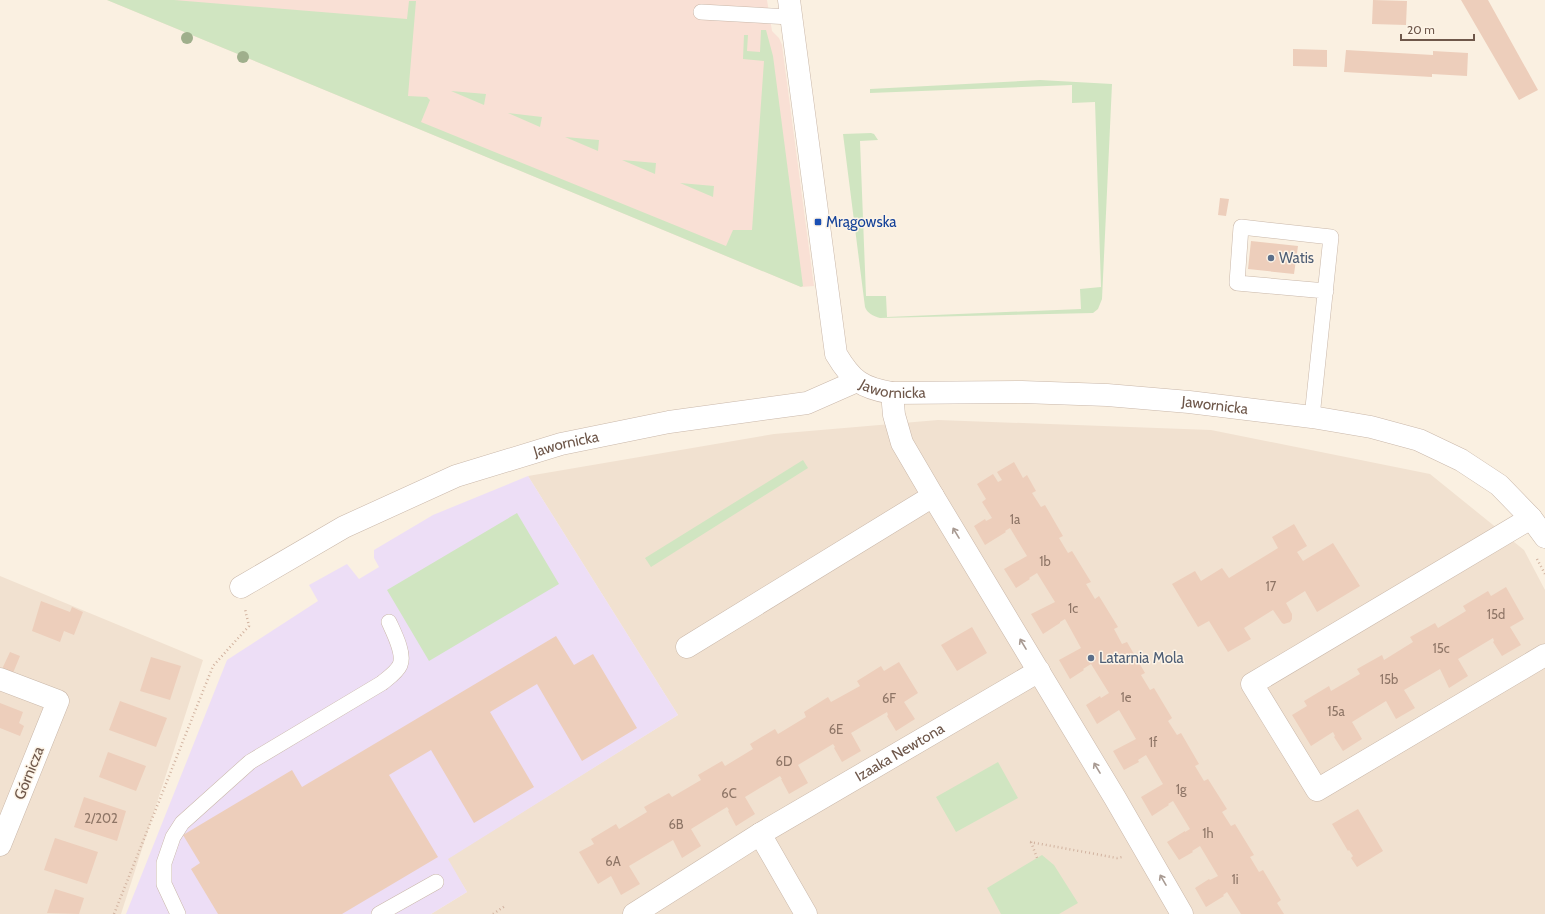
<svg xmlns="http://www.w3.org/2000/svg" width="1545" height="914" viewBox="0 0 1545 914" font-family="Cabin,sans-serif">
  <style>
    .residential { fill: #f1e1d0 }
    .commercial { fill: #f9e0d5 }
    .education { fill: #eddef6 }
    .green { fill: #d0e5c1 }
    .building { fill: #edcebb }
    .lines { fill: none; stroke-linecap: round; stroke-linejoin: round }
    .lane-casing { stroke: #c9b7a9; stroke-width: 16 }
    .street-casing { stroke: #c9b7a9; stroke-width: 23 }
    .path { stroke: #d1b29f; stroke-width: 2.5; stroke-dasharray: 1 3; stroke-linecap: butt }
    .lane { stroke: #fff; stroke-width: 15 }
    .street { stroke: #fff; stroke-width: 22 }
    .tree { fill: #9faf8c }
    .oneway { stroke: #a89a92 }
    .transit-dot { fill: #1a4fb4; stroke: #fdf4e7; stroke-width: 1.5 }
    .service-dot { fill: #5c6f8a; stroke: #fdf4e7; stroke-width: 1.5 }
    .labels { text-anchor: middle; stroke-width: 3; stroke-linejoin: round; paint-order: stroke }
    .number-label { font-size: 13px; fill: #8e7566 }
    .transit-label { font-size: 15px; fill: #164399; stroke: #fdf4e7; text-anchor: start }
    .service-label { font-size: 15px; fill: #4e5e75; stroke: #fdf4e7; text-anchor: start }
    .street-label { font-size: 15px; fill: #6e574a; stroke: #fdf4e7 }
  </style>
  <rect width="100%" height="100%" fill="#faf0e1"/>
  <path class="residential" d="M 938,420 L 1211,430 L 1430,474 L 1524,550 L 1545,590 L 1545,914 L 431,914 L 467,892 L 447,859 L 678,715 L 528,476 L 774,434 Z
    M 0,576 L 203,660 L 121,914 L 0,914 Z"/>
  <path class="commercial" d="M 107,0 L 767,0 L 772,31 L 779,38 L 782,45 L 814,286 L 801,287 Z"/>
  <path class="education" d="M 528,476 L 678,715 L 448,859 L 467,892 L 431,914 L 126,914 L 227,660 L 318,601 L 309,585 L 347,564 L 359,579 L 379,567 L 374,558 L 374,550 L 433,515 Z"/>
  <path class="green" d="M 107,0 L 174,0 L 407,19 L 409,1 L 416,1 L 408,96 L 427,97 L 430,100 L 421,122 L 726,246 L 733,230 L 752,230 L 764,61 L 743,59 L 744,35 L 748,35 L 747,51 L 760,52 L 761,30 L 766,30 L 773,56 L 803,286 L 801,287 Z
    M 1040,80 L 1112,84 L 1102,299 L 1098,309 L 1093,313 L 880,318 C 873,316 867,313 865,307 L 843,134 L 871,133 L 874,134 L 878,140 L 860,141 L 866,296 L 886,296 L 887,317 L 1081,309 L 1080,289 L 1101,287 L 1095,102 L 1072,103 L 1072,85 L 870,93 L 870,89 Z
    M 451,91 L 486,94 L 484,105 Z
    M 508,113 L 542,117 L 540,127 Z
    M 565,137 L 599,140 L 598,151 Z
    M 622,160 L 656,163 L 655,174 Z
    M 680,183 L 714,186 L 713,197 Z
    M 803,460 L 808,468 L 651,567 L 645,558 Z
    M 517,513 L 559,584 L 429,661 L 387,590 Z
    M 998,762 L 1018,798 L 956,832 L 936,797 Z
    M 1042,855 L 1054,865 L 1078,903 L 1059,914 L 1001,914 L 987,888 Z"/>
  <path class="building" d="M 1373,0 L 1407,1 L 1406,25 L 1372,24 Z
    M 1461,0 L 1488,0 L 1538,90 L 1519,100 Z
    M 1293,49 L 1327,50 L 1327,67 L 1293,66 Z
    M 1346,50 L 1433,55 L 1433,51 L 1468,53 L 1467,76 L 1432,74 L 1432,77 L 1344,72 Z
    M 1220,198 L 1229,199 L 1226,216 L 1218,215 Z
    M 1251,241 L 1298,246 L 1294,274 L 1248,269 Z
    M 1014,462 L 1023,478 L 1027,475 L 1036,491 L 1032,493 L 1041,507 L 1045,505 L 1063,536 L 1059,538 L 1068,553 L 1072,551 L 1091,582 L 1086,584 L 1095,599 L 1099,596 L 1118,627 L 1114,629 L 1122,644 L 1127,642 L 1145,673 L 1141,675 L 1150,690 L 1154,688 L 1172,718 L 1168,721 L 1177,735 L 1181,733 L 1199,764 L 1195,766 L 1204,781 L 1208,779 L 1227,809 L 1222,812 L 1231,826 L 1235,824 L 1254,855 L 1250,857 L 1259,872 L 1263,870 L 1281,900 L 1277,903 L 1284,914 L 1241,914 L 1227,892 L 1223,895 L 1224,896 L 1206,907 L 1195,888 L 1209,879 L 1210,880 L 1218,876 L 1200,846 L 1192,851 L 1193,852 L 1179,860 L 1167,842 L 1185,831 L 1185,832 L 1190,829 L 1173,801 L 1168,804 L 1169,805 L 1152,816 L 1141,797 L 1163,784 L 1146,755 L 1138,760 L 1139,762 L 1124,770 L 1113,751 L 1136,739 L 1119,710 L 1097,724 L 1086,705 L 1100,696 L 1101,698 L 1109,693 L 1091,664 L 1083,669 L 1084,670 L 1070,679 L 1059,660 L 1081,648 L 1065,619 L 1060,622 L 1060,623 L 1043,634 L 1031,614 L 1055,602 L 1037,573 L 1029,578 L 1030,579 L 1016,588 L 1004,569 L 1027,556 L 1010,528 L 1005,531 L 1006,532 L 985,545 L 974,526 L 985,519 L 986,521 L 992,518 L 982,502 L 986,499 L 977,484 L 993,474 L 998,482 L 1002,480 L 997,472 Z
    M 1294,524 L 1307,546 L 1297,552 L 1303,561 L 1333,543 L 1360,586 L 1317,612 L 1305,591 L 1286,603 L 1292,614 L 1292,619 L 1290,622 L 1284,624 L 1282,623 L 1273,610 L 1244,628 L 1251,639 L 1228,652 L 1209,621 L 1198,627 L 1172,584 L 1195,571 L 1201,581 L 1222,568 L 1229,578 L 1278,548 L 1272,537 Z
    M 1506,587 L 1524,619 L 1510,627 L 1521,645 L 1502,656 L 1493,642 L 1494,641 L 1493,638 L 1458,659 L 1468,676 L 1449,688 L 1440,669 L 1404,690 L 1415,708 L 1396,719 L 1386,701 L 1352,722 L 1362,739 L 1343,751 L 1334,737 L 1335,736 L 1333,732 L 1311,746 L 1292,715 L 1307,706 L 1304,701 L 1329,686 L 1331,691 L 1360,674 L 1357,669 L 1382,655 L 1384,660 L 1413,642 L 1410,637 L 1435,623 L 1438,628 L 1466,611 L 1463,606 L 1488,591 L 1491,596 Z
    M 41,601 L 70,612 L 72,607 L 83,612 L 74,635 L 64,631 L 60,642 L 32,631 Z
    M 972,627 L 987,653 L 957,671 L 941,645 Z
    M 556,636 L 574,665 L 593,654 L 637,728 L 582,761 L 537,684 L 490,712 L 534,787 L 474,823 L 431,750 L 389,775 L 438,857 L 342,914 L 218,914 L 191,869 L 200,863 L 183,835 L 292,770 L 302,787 Z
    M 10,652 L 20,656 L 13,673 L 2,669 Z
    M 151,657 L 181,666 L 170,700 L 140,691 Z
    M 899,662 L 918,693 L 904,702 L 915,719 L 896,731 L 887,716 L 888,715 L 887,712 L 851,733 L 861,751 L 842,762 L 834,748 L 835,747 L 833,744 L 798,765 L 808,783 L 789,794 L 781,779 L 782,779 L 780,776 L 745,797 L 755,814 L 736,826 L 728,811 L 729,810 L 727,807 L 691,829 L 701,846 L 682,858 L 673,840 L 629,866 L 640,884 L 621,895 L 611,876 L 598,884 L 579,852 L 594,844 L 591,839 L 616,824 L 619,829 L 647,812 L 644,807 L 669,793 L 672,797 L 701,780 L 698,775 L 722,761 L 725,766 L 753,749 L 750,744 L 775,729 L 778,734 L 806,717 L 804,712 L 828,697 L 831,702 L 860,686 L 857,681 L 881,666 L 884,671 Z
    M 120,701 L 167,718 L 156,747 L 109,730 Z
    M 0,703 L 23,712 L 19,723 L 24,726 L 20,736 L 0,728 Z
    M 108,752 L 146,766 L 136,791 L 99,777 Z
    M 84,797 L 126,811 L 117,841 L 74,827 Z
    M 1358,809 L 1383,851 L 1357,867 L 1351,858 L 1353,856 L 1349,850 L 1348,851 L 1332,824 Z
    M 55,838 L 98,852 L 87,884 L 44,870 Z
    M 55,889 L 84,898 L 79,914 L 47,913 Z"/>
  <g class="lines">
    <g class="lane-casing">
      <path id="lane" d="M 701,12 L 791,17
        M 1312,417 L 1331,237 L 1241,227 L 1237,283 L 1326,291
        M 178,914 L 164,884 L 164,863 L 173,837 L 182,823 L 250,762 L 382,683 C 388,678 397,672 400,665 C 405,654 394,633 389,622
        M 379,914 L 436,882"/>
    </g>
    <g class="street-casing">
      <g id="street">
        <path id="s1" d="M 789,0 L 836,354 C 852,381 862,388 892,393 L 1022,392 L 1107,395 L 1189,402 L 1312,417 L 1371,427 L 1419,440 L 1461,460 L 1499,485 L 1531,518 L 1545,537"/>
        <path d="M 892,393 L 894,415 L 902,443 L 933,496 L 1115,798 L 1182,914"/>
        <path d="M 1531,518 L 1252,684 L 1317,790 L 1545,655"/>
        <path id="s2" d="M 241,587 L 344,527 L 456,476 L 561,444 L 669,422 L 807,403 L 857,381"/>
        <path d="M 687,647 L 933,496"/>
        <path d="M 0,679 L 58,701 L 0,845"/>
        <path d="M 760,834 L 806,914"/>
        <path id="s3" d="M 634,914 L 760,834 L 1039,671"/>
      </g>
    </g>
    <path class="path" d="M 1537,559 L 1545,574
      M 1030,842 L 1117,858 L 1122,857
      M 1031,842 L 1037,858
      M 114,914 L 213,666 L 249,626 L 245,609
      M 493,914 L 505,906"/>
    <use href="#lane" class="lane"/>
    <use href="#street" class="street"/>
  </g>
  <g class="tree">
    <circle cx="187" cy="38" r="6"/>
    <circle cx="243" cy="57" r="6"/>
  </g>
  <defs><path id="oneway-shaft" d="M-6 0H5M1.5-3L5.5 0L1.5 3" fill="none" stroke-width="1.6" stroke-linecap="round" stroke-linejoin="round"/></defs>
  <g class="oneway">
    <use href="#oneway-shaft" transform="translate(956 533) rotate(-121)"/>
    <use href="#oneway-shaft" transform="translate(1023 644) rotate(-121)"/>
    <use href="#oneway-shaft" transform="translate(1097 768) rotate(-121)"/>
    <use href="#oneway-shaft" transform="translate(1163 880) rotate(-120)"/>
  </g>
  <rect class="transit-dot" x="814" y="218" width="8" height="8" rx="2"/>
  <g class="service-dot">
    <circle cx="1271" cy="258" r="4"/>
    <circle cx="1091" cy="658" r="4"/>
  </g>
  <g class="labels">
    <g class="number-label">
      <text x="1015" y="524">1a</text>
      <text x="1045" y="566">1b</text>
      <text x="1271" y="591">17</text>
      <text x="1073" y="613">1c</text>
      <text x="1496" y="619">15d</text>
      <text x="1441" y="653">15c</text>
      <text x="1389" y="684">15b</text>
      <text x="1126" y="702">1e</text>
      <text x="889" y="703">6F</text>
      <text x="1336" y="716">15a</text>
      <text x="836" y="734">6E</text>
      <text x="1153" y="747">1f</text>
      <text x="784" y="766">6D</text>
      <text x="1181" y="794">1g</text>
      <text x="729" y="798">6C</text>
      <text x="101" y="823">2/202</text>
      <text x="676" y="829">6B</text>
      <text x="1208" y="838">1h</text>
      <text x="613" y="866">6A</text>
      <text x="1235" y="884">1i</text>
    </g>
    <g class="transit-label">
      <text x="826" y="227">Mrągowska</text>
    </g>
    <g class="service-label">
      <text x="1279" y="263">Watis</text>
      <text x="1099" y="663">Latarnia Mola</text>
    </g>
    <g class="street-label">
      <text dy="5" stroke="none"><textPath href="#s1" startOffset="429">Jawornicka</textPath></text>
      <text dy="5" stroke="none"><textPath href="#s1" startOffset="752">Jawornicka</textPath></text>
      <text dy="5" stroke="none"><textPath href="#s2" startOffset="357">Jawornicka</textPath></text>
      <text dy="5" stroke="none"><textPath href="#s3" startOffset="311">Izaaka Newtona</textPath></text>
      <text transform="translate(29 773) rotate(-68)" y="5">Górnicza</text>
    </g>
  </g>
  <path d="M1401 34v6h73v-6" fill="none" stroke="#6e574a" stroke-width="2"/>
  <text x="1407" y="34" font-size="12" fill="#6e574a" stroke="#fdf4e7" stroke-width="3" paint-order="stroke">20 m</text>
</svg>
